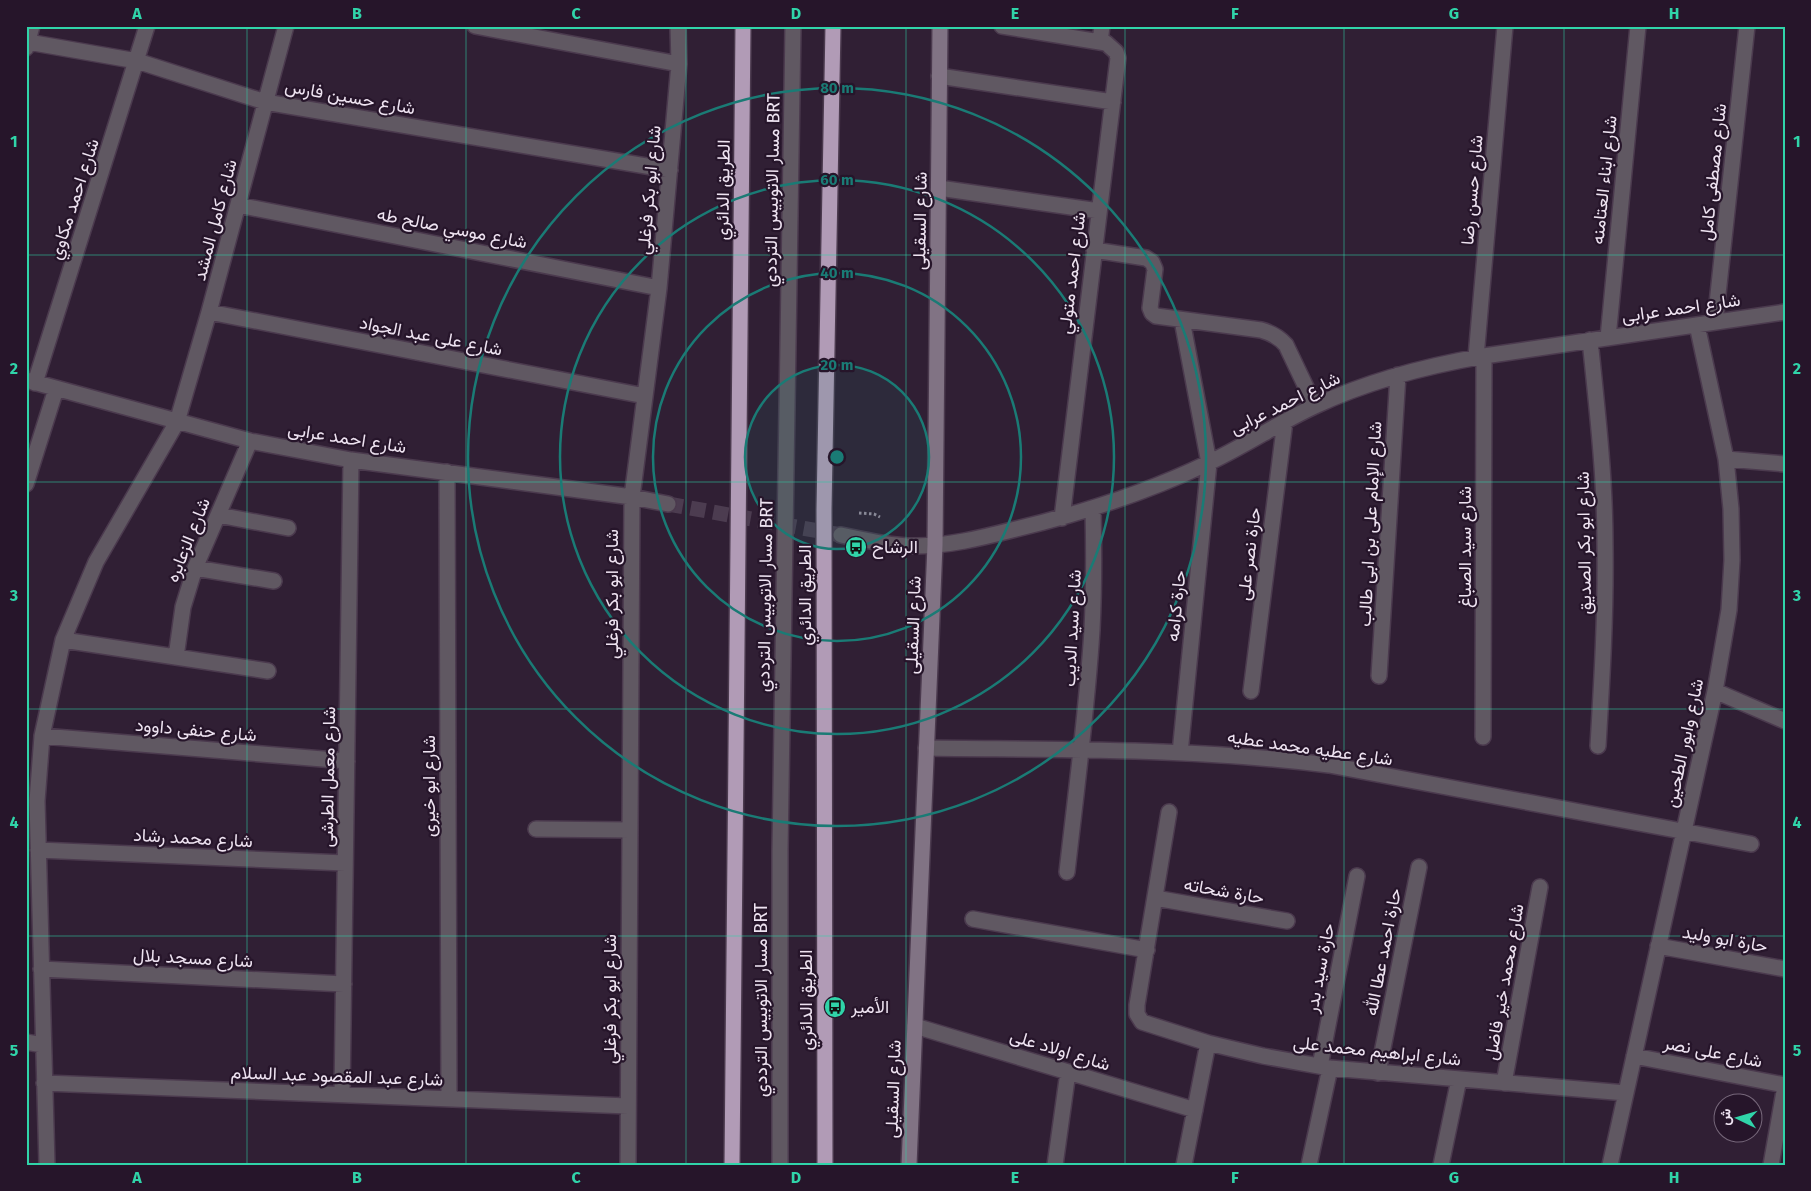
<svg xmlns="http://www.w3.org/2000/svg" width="1811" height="1191" viewBox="0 0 1811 1191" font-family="'Fira Sans',Vazirmatn,sans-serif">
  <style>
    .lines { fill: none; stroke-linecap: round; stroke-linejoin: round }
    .street-tunnel { stroke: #4c3c50; stroke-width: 15; stroke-dasharray: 15 8; stroke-linecap: butt }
    .lane-casing { stroke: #4b3a4e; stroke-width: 18 }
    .street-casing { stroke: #4b3a4e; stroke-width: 18 }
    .secondary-casing { stroke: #4b3a4e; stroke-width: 18 }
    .highway-casing { stroke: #4b3a4e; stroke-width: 18 }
    .path { stroke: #988b9c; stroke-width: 3; stroke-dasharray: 2.5 2.5; stroke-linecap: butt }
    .lane { stroke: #605862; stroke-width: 15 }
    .street { stroke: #605862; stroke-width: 15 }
    .secondary { stroke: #817384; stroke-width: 15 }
    .highway { stroke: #b19bb6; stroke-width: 15 }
    .grid { fill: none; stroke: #30d4a9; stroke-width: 1; stroke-opacity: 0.55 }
    .ring { fill: none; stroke: #1a7b75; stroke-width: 2.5 }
    .labels { text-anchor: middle; stroke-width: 4.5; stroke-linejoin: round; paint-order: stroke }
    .street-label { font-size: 18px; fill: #eee3f1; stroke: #26152a }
    .poi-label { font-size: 18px; fill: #eee3f1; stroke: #26152a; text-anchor: start }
    .centre { fill: #1a7b75; stroke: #26152a; stroke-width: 2.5 }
    .ring-label { font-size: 15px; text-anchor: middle; font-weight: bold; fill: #1a7b75; stroke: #26152a; stroke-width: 4.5; stroke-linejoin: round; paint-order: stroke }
    .neatline { fill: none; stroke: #30d4a9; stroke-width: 2 }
    .grid-label { font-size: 16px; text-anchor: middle; font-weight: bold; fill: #30d4a9 }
  </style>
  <rect width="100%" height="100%" fill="#301f34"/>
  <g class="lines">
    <path class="street-tunnel" d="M 668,504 L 841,535"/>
    <g class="lane-casing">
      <path id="lane" d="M 780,1165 L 780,851 L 793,26"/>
    </g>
    <g class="street-casing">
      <path id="street" d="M 475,26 L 679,64
        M 1002,26 L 1106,43 L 1116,52 L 1118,58 L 1062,518
        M 28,42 L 137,61 L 265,102 L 670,170
        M 1100,42 L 1102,26
        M 26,48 L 32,26
        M 939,76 L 1113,102
        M 939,188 L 1099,211
        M 238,205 L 659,288
        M 1094,250 L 1146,258 L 1152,262 L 1155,269 L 1150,308 L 1152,313 L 1156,316 L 1261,330 C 1272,333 1279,337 1286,345 L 1315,406
        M 209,312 L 645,396
        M 1715,322 L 1747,26
        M 1608,338 L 1638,26
        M 1590,340 C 1597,408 1605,476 1605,545 C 1606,612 1602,679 1598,746
        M 1476,357 L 1505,26
        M 26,380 L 250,441 L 351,460 L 632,497 L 668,504
        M 35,383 L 147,26
        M 1726,459 L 1785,464
        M 447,472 L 449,1099
        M 26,484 L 56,389
        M 218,515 L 288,528
        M 841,535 C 865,540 890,546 915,546 C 948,546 981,538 1012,530 C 1079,514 1146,493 1208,463 C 1245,446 1278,423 1315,406 C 1368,381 1426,366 1484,356 L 1785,312
        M 195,568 L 274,581
        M 63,640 L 268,671
        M 176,657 L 183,607 L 195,568 L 250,441
        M 1379,676 L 1398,375
        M 1251,691 L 1285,421
        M 1715,691 L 1785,721
        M 42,736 L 347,761
        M 1483,737 L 1484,356
        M 926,748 C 1060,750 1195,748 1329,765 L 1751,844
        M 1180,753 L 1209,463 L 1182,320
        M 1169,812 L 1137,1005 L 1137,1014 L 1142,1022 L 1208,1043 L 1263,1056 L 1330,1068 L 1626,1093
        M 536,829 L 630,830
        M 38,850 L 345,863
        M 1067,872 C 1076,792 1087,711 1092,630 C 1094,589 1094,549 1093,508
        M 1155,898 L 1287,921
        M 973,919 L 1147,950
        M 1658,946 L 1785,969
        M 41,969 L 344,984
        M 915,1026 L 1195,1110
        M 26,1042 L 43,1045
        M 1634,1056 L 1785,1085
        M 1320,1066 L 1357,876
        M 1378,1073 L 1419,867
        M 44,1083 L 628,1106
        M 1504,1083 L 1540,887
        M 342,1095 L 351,460
        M 47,1165 L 37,801 L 42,736 L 63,640 L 96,562 L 177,422 L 209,312 L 286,26
        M 628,1165 L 632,497 L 659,288 L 679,64 L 678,26
        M 1055,1165 L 1068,1072
        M 1184,1165 L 1208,1043
        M 1309,1165 L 1330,1068
        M 1441,1165 L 1459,1079
        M 1610,1165 L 1715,691 L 1729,610 L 1732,560 L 1731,509 L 1726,459 L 1697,325
        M 1771,1165 L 1785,1086"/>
    </g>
    <g class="secondary-casing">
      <path id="secondary" d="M 909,1165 L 935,545 L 940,26"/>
    </g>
    <g class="highway-casing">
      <path id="highway" d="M 732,1165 L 743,26
        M 825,1165 L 824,509 L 833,26"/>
    </g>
    <path class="path" d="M 859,513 L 874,514 L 880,517"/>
    <use href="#lane" class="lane"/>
    <use href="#street" class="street"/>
    <use href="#secondary" class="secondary"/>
    <use href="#highway" class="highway"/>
  </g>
  <path class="grid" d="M 247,26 L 247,1165M 466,26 L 466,1165M 686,26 L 686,1165M 906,26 L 906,1165M 1125,26 L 1125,1165M 1344,26 L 1344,1165M 1564,26 L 1564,1165M 26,255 L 1785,255M 26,482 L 1785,482M 26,709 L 1785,709M 26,936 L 1785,936"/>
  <circle cx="837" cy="457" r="92" fill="#1a7b75" fill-opacity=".12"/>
  <g class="ring">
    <circle cx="837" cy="457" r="92"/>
    <circle cx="837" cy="457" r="184"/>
    <circle cx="837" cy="457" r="277"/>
    <circle cx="837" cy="457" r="369"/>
  </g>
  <defs>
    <g id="bus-disc" transform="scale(1.125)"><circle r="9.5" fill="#30d4a9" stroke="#26152a"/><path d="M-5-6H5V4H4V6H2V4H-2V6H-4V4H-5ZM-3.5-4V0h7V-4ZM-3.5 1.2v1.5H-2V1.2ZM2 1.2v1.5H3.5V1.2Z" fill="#111"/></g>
  </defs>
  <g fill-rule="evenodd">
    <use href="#bus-disc" x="856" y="547"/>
    <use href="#bus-disc" x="835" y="1007"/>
  </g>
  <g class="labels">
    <g class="street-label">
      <text transform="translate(350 97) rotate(10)" y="6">شارع حسين فارس</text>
      <text transform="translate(1713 172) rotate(-84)" y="6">شارع مصطفى كامل</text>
      <text transform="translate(1604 180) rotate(-84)" y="6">شارع ابناء العتامنه</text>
      <text transform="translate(649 190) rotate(-85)" y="6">شارع ابو بكر فرغلي</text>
      <text transform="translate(723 190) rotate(-89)" y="6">الطريق الدائري</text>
      <text transform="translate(772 190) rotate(-89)" y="6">مسار الاتوبيس الترددي BRT</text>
      <text transform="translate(1472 190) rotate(-85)" y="6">شارع حسن رضا</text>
      <text transform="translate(74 199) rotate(-72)" y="6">شارع احمد مكاوي</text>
      <text transform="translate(215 220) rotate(-75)" y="6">شارع كامل المشد</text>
      <text transform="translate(920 221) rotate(-89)" y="6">شارع السقيلى</text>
      <text transform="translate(452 228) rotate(11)" y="6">شارع موسي صالح طه</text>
      <text transform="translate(1072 273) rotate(-83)" y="6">شارع احمد متولي</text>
      <text transform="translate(1681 308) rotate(-8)" y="6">شارع احمد عرابى</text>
      <text transform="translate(431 336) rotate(11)" y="6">شارع على عبد الجواد</text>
      <text transform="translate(1285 403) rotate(-26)" y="6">شارع احمد عرابى</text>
      <text transform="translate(347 438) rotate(9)" y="6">شارع احمد عرابى</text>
      <text transform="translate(1370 524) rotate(-87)" y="6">شارع الإمام على بن ابى طالب</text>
      <text transform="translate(188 540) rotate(-68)" y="6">شارع الزعابره</text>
      <text transform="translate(1584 543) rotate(-91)" y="6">شارع ابو بكر الصديق</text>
      <text transform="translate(1465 547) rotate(-90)" y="6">شارع سيد الصباغ</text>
      <text transform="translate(1249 554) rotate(-83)" y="6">حارة نصر على</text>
      <text transform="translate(612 594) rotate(-90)" y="6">شارع ابو بكر فرغلي</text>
      <text transform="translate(765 595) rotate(-89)" y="6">مسار الاتوبيس الترددي BRT</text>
      <text transform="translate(805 595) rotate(-90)" y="6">الطريق الدائري</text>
      <text transform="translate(1176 606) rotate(-84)" y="6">حارة كرامه</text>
      <text transform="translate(913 625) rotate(-88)" y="6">شارع السقيلى</text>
      <text transform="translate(1072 628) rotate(-87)" y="6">شارع سيد الديب</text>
      <text transform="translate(196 730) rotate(5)" y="6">شارع حنفى داوود</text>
      <text transform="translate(1684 743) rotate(-78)" y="6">شارع وابور الطحين</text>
      <text transform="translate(1310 748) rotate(8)" y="6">شارع عطيه محمد عطيه</text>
      <text transform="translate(328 777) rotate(-89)" y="6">شارع معمل الطرشى</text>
      <text transform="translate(429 786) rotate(-90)" y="6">شارع ابو خيرى</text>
      <text transform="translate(193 838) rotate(3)" y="6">شارع محمد رشاد</text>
      <text transform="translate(1224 891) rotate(10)" y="6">حارة شحاته</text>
      <text transform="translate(1725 939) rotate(10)" y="6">حارة ابو وليد</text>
      <text transform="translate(1383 952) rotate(-79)" y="6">حارة احمد عطا الله</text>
      <text transform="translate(193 958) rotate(3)" y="6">شارع مسجد بلال</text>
      <text transform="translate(1320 968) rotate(-79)" y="6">حارة سيد بدر</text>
      <text transform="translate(1504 982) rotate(-80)" y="6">شارع محمد خير فاضل</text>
      <text transform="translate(610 999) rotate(-90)" y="6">شارع ابو بكر فرغلي</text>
      <text transform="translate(761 1000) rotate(-90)" y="6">مسار الاتوبيس الترددي BRT</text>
      <text transform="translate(806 1000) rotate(-90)" y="6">الطريق الدائري</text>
      <text transform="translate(1060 1050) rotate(17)" y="6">شارع اولاد على</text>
      <text transform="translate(1377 1051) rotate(6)" y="6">شارع ابراهيم محمد على</text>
      <text transform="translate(1713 1052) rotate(11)" y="6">شارع على نصر</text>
      <text transform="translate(337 1076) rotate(2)" y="6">شارع عبد المقصود عبد السلام</text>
      <text transform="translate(893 1089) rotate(-88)" y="6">شارع السقيلى</text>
    </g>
    <g class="poi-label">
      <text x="872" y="553">الرشاح</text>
      <text x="851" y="1013">الأمير</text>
    </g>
  </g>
  <circle cx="837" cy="457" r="8" class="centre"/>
  <g class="ring-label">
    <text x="837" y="93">80 m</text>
    <text x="837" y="185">60 m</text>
    <text x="837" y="278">40 m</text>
    <text x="837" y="370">20 m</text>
  </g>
  <rect width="1811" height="1191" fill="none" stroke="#26152a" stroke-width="55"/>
  <g transform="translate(1738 1118) rotate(275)"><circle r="24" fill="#26152a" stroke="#76677a"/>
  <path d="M0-4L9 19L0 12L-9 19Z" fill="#30d4a9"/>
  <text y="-8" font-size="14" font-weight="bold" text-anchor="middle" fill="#eee3f1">ش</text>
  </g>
  <rect x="28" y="28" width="1756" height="1136" class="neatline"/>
  <g class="grid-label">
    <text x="137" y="19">A</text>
    <text x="357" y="19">B</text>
    <text x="576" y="19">C</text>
    <text x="796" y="19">D</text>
    <text x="1015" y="19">E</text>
    <text x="1235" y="19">F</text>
    <text x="1454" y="19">G</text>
    <text x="1674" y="19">H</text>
    <text x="14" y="147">1</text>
    <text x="1797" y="147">1</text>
    <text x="14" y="374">2</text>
    <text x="1797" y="374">2</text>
    <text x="14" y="601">3</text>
    <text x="1797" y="601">3</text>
    <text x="14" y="828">4</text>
    <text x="1797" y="828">4</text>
    <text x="14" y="1056">5</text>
    <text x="1797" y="1056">5</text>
    <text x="137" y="1183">A</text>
    <text x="357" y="1183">B</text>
    <text x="576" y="1183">C</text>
    <text x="796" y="1183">D</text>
    <text x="1015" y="1183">E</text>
    <text x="1235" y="1183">F</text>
    <text x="1454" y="1183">G</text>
    <text x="1674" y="1183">H</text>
  </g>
</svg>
